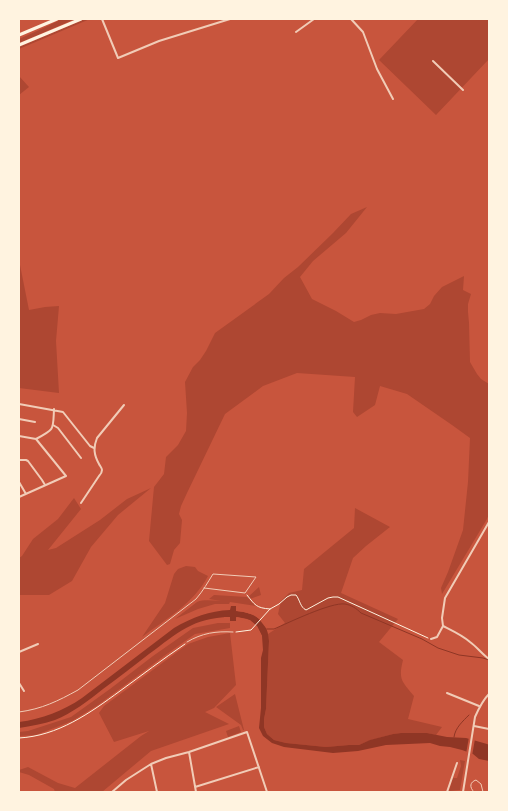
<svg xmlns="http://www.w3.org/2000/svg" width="508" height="811" viewBox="0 0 508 811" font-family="Helvetica,sans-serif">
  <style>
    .green { fill: #ae4732 }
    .water { fill: #8f3625 }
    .pier { fill: #c8553d }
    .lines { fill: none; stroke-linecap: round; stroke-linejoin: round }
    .stream { stroke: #8f3625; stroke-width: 1 }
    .path { stroke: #fff3e0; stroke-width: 1 }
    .service { stroke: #f1ccb7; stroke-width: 1 }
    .minor { stroke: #f1ccb7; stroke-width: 2 }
    .tertiary { stroke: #f1ccb7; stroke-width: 2 }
    .primary { stroke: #fff3e0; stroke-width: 3 }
  </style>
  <rect width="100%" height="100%" fill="#c8553d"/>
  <path class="green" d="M 62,19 L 75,19 L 19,43 L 19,39 L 37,31 Z
    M 85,19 L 90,19 L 19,49 L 19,47 Z
    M 418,19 L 489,19 L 489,59 L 436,115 L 379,60 Z
    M 19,76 L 29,87 L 19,95 Z
    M 367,207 L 346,233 L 313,261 L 300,277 L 312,299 L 336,311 L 354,322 L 361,320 L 371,315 L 380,313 L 396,314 L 424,309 L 430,304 L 434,296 L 442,287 L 464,276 L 463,290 L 471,294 L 468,304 L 468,312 L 469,323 L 470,362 L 477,374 L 481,379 L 489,384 L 489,514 L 487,519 L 442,594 L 441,588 L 448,572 L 463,530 L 468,482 L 470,438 L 452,425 L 407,394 L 380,386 L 375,405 L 357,417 L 353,412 L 355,377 L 297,373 L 263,386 L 225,414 L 187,493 L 181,506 L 179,514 L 182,520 L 180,543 L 174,550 L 170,564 L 167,565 L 149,541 L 154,487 L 164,474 L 166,457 L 178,445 L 186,431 L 187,413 L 185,382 L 193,367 L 200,360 L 206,351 L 215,333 L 269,294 L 284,278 L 298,267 L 333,233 L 351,214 Z
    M 19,260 L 29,310 L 45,307 L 59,306 L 56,341 L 59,393 L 19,388 Z
    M 151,488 L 118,515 L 91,547 L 72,581 L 49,595 L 19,595 L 19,558 L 22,556 L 33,539 L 58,519 L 74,498 L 81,509 L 48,550 L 56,548 L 100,520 L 127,499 Z
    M 355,508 L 390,527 L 366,546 L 353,558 L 341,593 L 398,619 L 379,642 L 403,660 C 398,680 402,681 414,696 L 408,719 L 442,727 L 436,735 L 427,733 L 401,733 L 393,734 L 371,740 L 359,745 L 349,745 L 326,747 L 286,743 L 274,740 L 267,734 L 264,727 L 264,719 L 266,709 L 269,641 L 268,634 L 285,623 L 278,614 L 281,601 L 289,593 L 302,590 L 304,569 L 354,528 Z
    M 186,566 L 195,567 L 198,571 L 208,576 C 194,603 166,619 142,637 L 165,603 L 174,574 L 178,569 Z
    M 259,587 L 261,595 L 250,599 L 248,597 Z
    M 214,595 L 247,597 L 256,606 L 230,602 L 229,604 L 215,604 L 198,609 L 175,619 L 197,602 C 205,599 213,601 221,601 L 209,599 Z
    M 218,623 L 230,623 L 230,628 L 195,634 L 164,656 L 98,705 L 72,721 L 36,735 L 19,736 L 19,732 L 28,731 L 71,717 L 110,689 L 153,656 L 193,628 Z
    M 230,633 L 236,685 L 214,708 L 205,712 L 229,724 L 151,751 L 102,792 L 55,792 L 54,789 L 29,775 L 19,772 L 19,770 L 28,767 L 58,783 L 75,788 L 141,736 L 149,731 L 114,742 L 99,713 L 104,706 L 188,644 L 208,637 Z
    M 235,694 L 244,730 L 243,730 L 241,725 L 216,707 Z
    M 239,726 L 241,732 L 228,737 L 226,731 Z
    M 460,760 L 465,761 L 460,790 L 449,791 L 453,778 L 457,778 L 461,766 Z"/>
  <path class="water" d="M 230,606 L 237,606 L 237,611 C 256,613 268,621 269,641 L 266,709 L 264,719 L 264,727 L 267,734 L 274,740 L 286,743 L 326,747 L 349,745 L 359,745 L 370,740 L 393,734 L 401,733 L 427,733 L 447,737 L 466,738 L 487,744 L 489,745 L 489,761 L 479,759 L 473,754 L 462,750 L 450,747 L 440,746 L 430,743 L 386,745 L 358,751 L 333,753 L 284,747 L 272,743 L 263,736 L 259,728 L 261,708 L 261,658 L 263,650 L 262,636 L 257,626 L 253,623 L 247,619 L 237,617 L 236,621 L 230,621 L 230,617 C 192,618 178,633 149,654 C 134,666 119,677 103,689 C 88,701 72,713 55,720 C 43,724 31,726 19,728 L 19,722 C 42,719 63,711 82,698 L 174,628 C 193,617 209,611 230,610 Z"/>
  <path class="pier" d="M 230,604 L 238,604 L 239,606 L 239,609 L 255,613 L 263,620 L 268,629 L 266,628 L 259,619 L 254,615 L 244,612 L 236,611 L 236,606 L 231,606 L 230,610 L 223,610 L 223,608 L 228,608 L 229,605 Z
    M 224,617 L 230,617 L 230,621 L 236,621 L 236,617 L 250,620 L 257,626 L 262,636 L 261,636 L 254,625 L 250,622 L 238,619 L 238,622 L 237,623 L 230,623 L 228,622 L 228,619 L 224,619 Z
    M 469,737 L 475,739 L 472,756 L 466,754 Z"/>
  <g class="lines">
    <path class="stream" d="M 267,629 L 274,629 C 288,623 331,602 345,604 C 351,605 356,608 361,613 L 422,639 L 438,648 L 459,655 L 483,658 L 489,660
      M 454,737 C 455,728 463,721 469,715"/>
    <path class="path" d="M 247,595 C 255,605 256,608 270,609
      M 236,632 L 251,630 L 270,609 L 279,604 L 287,597 L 291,595 L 296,595 C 300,600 300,607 306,610 L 328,598 L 333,597 L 338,597 L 428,638
      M 19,738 C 58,736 90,713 120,691 C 142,675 163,659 185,644"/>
    <path class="service" d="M 187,642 C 202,633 216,631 233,632
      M 19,712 C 42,709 58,701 78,690 L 196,599 C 203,591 208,582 213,574 L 256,577 L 245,593 L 204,588
      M 474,792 C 469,787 470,782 476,780 L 481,784 L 483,792"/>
    <path class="minor" d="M 102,19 L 118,58 L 159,41 L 230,19
      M 351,19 L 363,32 L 377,69 L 393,99
      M 296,32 L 314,19
      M 433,61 L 463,90
      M 19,404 L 63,412 L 90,446 L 94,448
      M 19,419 L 35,422
      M 53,425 L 58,428 L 81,458
      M 19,436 L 36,439 L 66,476 L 19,497
      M 36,439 C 55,429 53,430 54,409
      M 19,460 L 26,460 L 28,461 L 42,480 L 45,485
      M 19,482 L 26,494
      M 81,503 L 99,476 C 100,475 102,472 102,470 C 102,468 100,466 99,464 C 94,455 93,448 97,438 L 124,405
      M 443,626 C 453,631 462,635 470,642 C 477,647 482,654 489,659
      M 431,639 L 437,637 L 443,626 L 442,618 L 445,598 L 489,522
      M 19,652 L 38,644
      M 19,683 L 24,691
      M 447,693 L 479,706
      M 474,726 L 489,729
      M 189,752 L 196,792
      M 151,764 L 157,792
      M 195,787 L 259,767
      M 112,792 L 126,780 L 151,764 L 166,758 L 189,752 L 247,732 L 267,792
      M 447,792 L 457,763"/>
    <path class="tertiary" d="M 463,792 L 475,717 C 479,708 482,701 489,694"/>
    <path class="primary" d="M 19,35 L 57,19
      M 19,45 L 81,19"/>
  </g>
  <rect width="508" height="811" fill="none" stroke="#fff3e0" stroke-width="40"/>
</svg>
